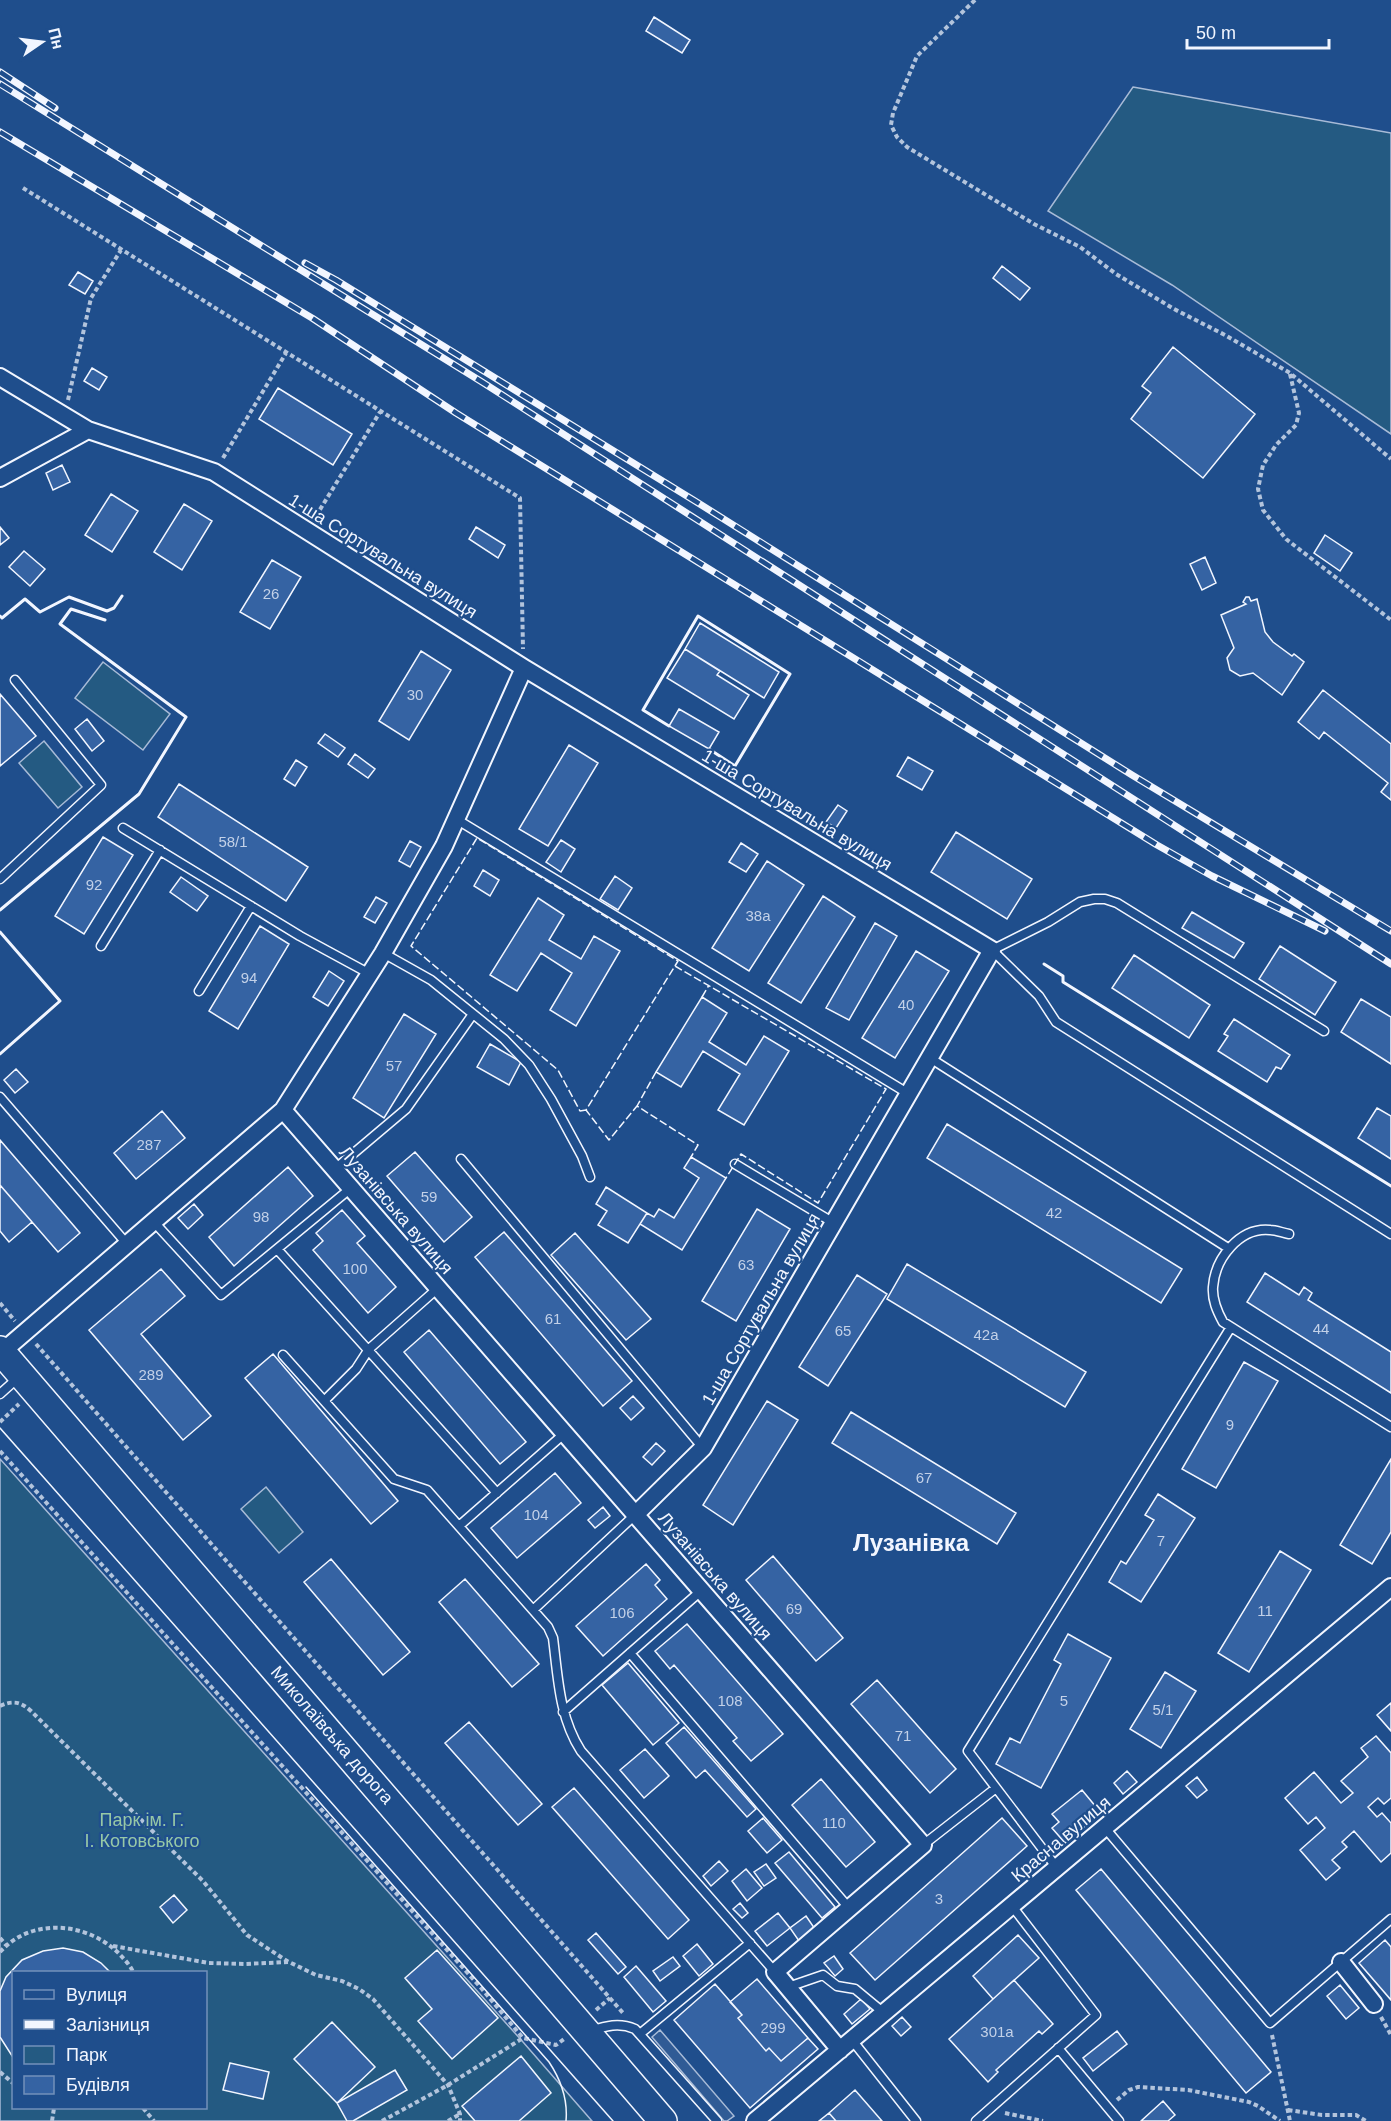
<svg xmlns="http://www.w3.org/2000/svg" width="1391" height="2121" viewBox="0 0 1391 2121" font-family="Arial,sans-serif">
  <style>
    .green { fill: #245a82; stroke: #a8bbd7; stroke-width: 1.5; fill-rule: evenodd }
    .parking { fill: #305b95; stroke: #a8bbd7; stroke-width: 1.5 }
    .building { fill: #3563a3; stroke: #f2f6ff; stroke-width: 1.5 }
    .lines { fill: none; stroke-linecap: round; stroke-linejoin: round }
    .lane-casing { stroke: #f2f6ff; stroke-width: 11 }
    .street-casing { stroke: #f2f6ff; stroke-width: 20 }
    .primary-casing { stroke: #f2f6ff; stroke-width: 30 }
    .path { stroke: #b3c4dc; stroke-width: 4; stroke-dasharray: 4.5 3; stroke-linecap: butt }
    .lane { stroke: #1f4e8c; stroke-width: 8 }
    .street { stroke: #1f4e8c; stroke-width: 16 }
    .primary { stroke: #1f4e8c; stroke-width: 27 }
    .tram { stroke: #f2f6ff; stroke-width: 1.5 }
    .rail-casing { stroke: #f2f6ff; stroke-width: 7 }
    .rail { stroke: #1f4e8c; stroke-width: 4.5; stroke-dasharray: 14; stroke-linecap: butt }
    .fence { stroke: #f2f6ff; stroke-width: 1.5; stroke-dasharray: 8 3; stroke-linecap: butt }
    .wall { stroke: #f2f6ff; stroke-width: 3 }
    .labels { text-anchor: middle; stroke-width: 4.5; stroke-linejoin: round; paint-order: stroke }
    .number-label { font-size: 15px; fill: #c3d1e8 }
    .street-label { font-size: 18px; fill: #f2f6ff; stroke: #1f4e8c }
    .park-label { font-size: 18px; fill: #97c8a6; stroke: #1f4e8c }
    .district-label { font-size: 24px; font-weight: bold; fill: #f2f6ff; stroke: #1f4e8c }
  </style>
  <rect width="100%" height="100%" fill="#1f4e8c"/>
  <path class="green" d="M 1133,87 L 1391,133 L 1391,434 L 1172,285 L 1048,211 Z
    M 103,662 L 170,714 L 143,750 L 75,698 Z
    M 44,741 L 82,787 L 58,808 L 19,763 Z
    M 0,1459 L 523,2042 L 592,2121 L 0,2121 ZM 14,1972 L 206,1972 L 206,2108 L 14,2108 Z
    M 266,1487 L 303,1532 L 279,1553 L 241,1509 Z"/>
  <path class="parking" d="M 660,2030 L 734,2116 L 727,2121 L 724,2121 L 652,2037 Z"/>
  <path class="building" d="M 654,17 L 690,40 L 682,53 L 646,31 Z
    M 1002,266 L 1030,288 L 1020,300 L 993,278 Z
    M 78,272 L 93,281 L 85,294 L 69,285 Z
    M 1173,347 L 1255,414 L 1203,478 L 1131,419 L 1151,393 L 1142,386 Z
    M 92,368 L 107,377 L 99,390 L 84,381 Z
    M 278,388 L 352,434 L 333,465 L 259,419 Z
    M 62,465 L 70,482 L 53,490 L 46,473 Z
    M 111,494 L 138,511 L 112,552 L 85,535 Z
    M 184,504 L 212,521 L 182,570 L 154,552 Z
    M 0,527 L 9,538 L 0,545 Z
    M 476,527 L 505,545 L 498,558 L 469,539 Z
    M 1325,535 L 1352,553 L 1340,571 L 1314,553 Z
    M 24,551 L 45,569 L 30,586 L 9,567 Z
    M 1205,557 L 1216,583 L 1202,590 L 1190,564 Z
    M 272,560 L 301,577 L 270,629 L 240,612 Z
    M 1246,597 L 1249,597 L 1251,601 L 1257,599 L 1265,632 L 1273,642 L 1292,656 L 1294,654 L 1304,662 L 1282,695 L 1253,673 L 1240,676 L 1230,670 L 1227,658 L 1234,648 L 1221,615 L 1246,604 L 1243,602 Z
    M 700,623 L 779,672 L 764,698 L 685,649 Z
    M 685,649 L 720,671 L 717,675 L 749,695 L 734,719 L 667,678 Z
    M 421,651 L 451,670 L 409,740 L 379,721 Z
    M 1323,690 L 1391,744 L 1391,800 L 1381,792 L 1388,783 L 1324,732 L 1319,739 L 1298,722 Z
    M 0,694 L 36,736 L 0,766 Z
    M 679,709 L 719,732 L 709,749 L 669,726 Z
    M 87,719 L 104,741 L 92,751 L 75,729 Z
    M 325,734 L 345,748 L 338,757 L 318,743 Z
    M 569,745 L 598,763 L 548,846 L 519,829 Z
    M 355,754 L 375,769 L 368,778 L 348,764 Z
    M 908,757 L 933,771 L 922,790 L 897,776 Z
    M 296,760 L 307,767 L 295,786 L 284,779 Z
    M 179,784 L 308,867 L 286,901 L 158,817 Z
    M 838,805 L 847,811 L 836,828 L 826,822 Z
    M 956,832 L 1032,879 L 1007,919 L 931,872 Z
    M 103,837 L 133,855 L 84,934 L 55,916 Z
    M 561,840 L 575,849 L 561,872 L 546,862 Z
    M 410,841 L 421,847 L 410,867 L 399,861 Z
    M 741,843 L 758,854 L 746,872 L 729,862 Z
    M 767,861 L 804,885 L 749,971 L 712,948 Z
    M 483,870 L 499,880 L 490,896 L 474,886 Z
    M 615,876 L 632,888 L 618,910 L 600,899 Z
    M 181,877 L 208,896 L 197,911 L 170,892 Z
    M 823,896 L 855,917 L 801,1003 L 768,983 Z
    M 376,897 L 387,903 L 375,923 L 364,917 Z
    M 538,898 L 564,915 L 549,940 L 581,959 L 594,936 L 620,951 L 576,1026 L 550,1010 L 572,973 L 541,953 L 517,991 L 490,975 Z
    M 1192,912 L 1244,943 L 1234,958 L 1182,928 Z
    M 875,923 L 897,936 L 849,1020 L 826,1008 Z
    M 260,926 L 289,944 L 238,1029 L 209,1011 Z
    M 1280,946 L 1336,982 L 1315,1015 L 1259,979 Z
    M 916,951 L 949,971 L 895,1058 L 862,1038 Z
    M 1134,955 L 1210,1005 L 1189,1038 L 1112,988 Z
    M 329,971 L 344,981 L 328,1006 L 313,997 Z
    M 702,997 L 727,1013 L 709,1042 L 746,1065 L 764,1036 L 789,1051 L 744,1125 L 718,1110 L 740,1074 L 703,1051 L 681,1087 L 656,1072 Z
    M 1361,999 L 1391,1017 L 1391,1064 L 1341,1032 Z
    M 404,1014 L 436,1034 L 384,1118 L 353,1098 Z
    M 1234,1019 L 1290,1055 L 1281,1069 L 1276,1067 L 1267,1082 L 1218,1051 L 1228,1036 L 1224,1034 Z
    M 490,1044 L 521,1062 L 509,1085 L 477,1067 Z
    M 16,1069 L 28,1082 L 15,1093 L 4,1080 Z
    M 1377,1108 L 1391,1116 L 1391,1159 L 1358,1138 Z
    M 162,1111 L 185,1138 L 136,1179 L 114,1153 Z
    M 947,1124 L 1182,1269 L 1161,1303 L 927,1158 Z
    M 0,1140 L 80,1233 L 58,1252 L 0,1185 Z
    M 415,1152 L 472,1217 L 444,1242 L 387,1176 Z
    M 691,1157 L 726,1178 L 682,1250 L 640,1224 L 647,1213 L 654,1217 L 659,1209 L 674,1218 L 699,1178 L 684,1168 Z
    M 288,1167 L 313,1196 L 234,1266 L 209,1237 Z
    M 0,1185 L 32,1222 L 9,1242 L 0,1231 Z
    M 606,1187 L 647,1213 L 628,1243 L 598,1225 L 607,1211 L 596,1204 Z
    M 194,1204 L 203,1215 L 188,1229 L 178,1218 Z
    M 757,1209 L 790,1229 L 736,1321 L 702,1301 Z
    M 342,1210 L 365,1236 L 357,1243 L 396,1287 L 368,1313 L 313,1250 L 323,1241 L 316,1233 Z
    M 504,1232 L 632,1381 L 603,1406 L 475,1257 Z
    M 575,1233 L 651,1319 L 626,1340 L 551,1255 Z
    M 907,1264 L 1086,1372 L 1065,1407 L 887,1299 Z
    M 161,1269 L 185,1296 L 141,1334 L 211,1416 L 183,1440 L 89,1330 Z
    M 1265,1273 L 1299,1295 L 1304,1287 L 1312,1293 L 1308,1300 L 1391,1352 L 1391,1393 L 1247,1302 Z
    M 857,1275 L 887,1294 L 828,1386 L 799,1367 Z
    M 429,1330 L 526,1442 L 500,1464 L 404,1352 Z
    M 273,1354 L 398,1501 L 371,1524 L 245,1378 Z
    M 1244,1362 L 1278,1381 L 1216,1488 L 1182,1469 Z
    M 633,1396 L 644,1408 L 631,1420 L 620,1408 Z
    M 767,1401 L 798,1420 L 733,1525 L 703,1505 Z
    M 851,1412 L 1016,1513 L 997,1544 L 832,1443 Z
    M 656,1443 L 665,1451 L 652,1465 L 643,1457 Z
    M 1391,1459 L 1391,1532 L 1372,1564 L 1340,1545 Z
    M 555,1473 L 581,1503 L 517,1558 L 491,1528 Z
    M 1158,1494 L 1195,1518 L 1141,1602 L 1109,1582 L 1121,1561 L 1126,1564 L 1154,1520 L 1145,1515 Z
    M 603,1507 L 610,1516 L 595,1528 L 588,1520 Z
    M 1280,1551 L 1311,1570 L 1249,1672 L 1218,1653 Z
    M 773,1556 L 843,1638 L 816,1661 L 746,1580 Z
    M 331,1559 L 410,1652 L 383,1675 L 304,1582 Z
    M 646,1564 L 660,1580 L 655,1585 L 667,1599 L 603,1656 L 576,1626 Z
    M 465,1579 L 539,1664 L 512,1687 L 439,1602 Z
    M 687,1624 L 783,1734 L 751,1761 L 733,1741 L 737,1738 L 674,1665 L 670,1669 L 655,1651 Z
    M 1068,1634 L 1111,1658 L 1041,1788 L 996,1764 L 1010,1738 L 1020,1743 L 1061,1664 L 1054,1660 Z
    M 628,1663 L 679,1723 L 653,1745 L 602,1685 Z
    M 1165,1672 L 1196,1691 L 1161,1748 L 1130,1729 Z
    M 877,1680 L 956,1769 L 930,1793 L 851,1704 Z
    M 1391,1703 L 1391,1731 L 1377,1715 Z
    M 469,1722 L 542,1804 L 518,1825 L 445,1743 Z
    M 684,1727 L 756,1809 L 747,1817 L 705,1770 L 696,1778 L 666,1743 Z
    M 1376,1736 L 1391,1753 L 1391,1798 L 1384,1804 L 1378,1798 L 1368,1807 L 1377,1817 L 1382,1813 L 1391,1823 L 1391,1853 L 1381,1862 L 1354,1831 L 1342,1842 L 1347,1847 L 1332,1860 L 1340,1868 L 1326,1880 L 1300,1850 L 1325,1828 L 1316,1817 L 1308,1824 L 1285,1798 L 1314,1772 L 1341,1803 L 1353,1793 L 1341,1781 L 1368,1757 L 1361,1748 Z
    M 645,1749 L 669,1776 L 644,1798 L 620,1770 Z
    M 1127,1771 L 1137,1782 L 1123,1794 L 1114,1783 Z
    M 1197,1777 L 1207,1790 L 1197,1798 L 1186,1786 Z
    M 821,1779 L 875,1842 L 846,1867 L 792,1805 Z
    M 574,1788 L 689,1920 L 668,1939 L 552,1807 Z
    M 1082,1790 L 1101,1813 L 1065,1843 L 1052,1828 L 1059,1822 L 1052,1814 Z
    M 763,1818 L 782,1840 L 767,1853 L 748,1831 Z
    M 1002,1818 L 1027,1846 L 875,1980 L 850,1953 Z
    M 789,1852 L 835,1907 L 822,1918 L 775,1863 Z
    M 719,1861 L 728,1871 L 711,1886 L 703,1876 Z
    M 766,1864 L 776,1878 L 764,1886 L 754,1872 Z
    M 746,1869 L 762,1888 L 747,1901 L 732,1881 Z
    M 1101,1869 L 1271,2072 L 1246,2093 L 1076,1890 Z
    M 174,1895 L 187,1910 L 173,1923 L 160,1907 Z
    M 740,1903 L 748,1913 L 742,1918 L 733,1909 Z
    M 778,1913 L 790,1928 L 767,1946 L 755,1931 Z
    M 806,1916 L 815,1929 L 799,1941 L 790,1928 Z
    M 596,1933 L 626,1967 L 618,1974 L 588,1940 Z
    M 1018,1935 L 1039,1958 L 993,1999 L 973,1976 Z
    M 1385,1940 L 1391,1947 L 1391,2000 L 1359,1963 Z
    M 697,1944 L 713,1964 L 699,1976 L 683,1956 Z
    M 63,1948 L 83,1952 L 101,1963 L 110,1972 L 14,1972 L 14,2059 L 0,2037 L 0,1991 L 6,1977 L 22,1960 L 43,1951 Z
    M 437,1950 L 498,2018 L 452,2059 L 418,2021 L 432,2009 L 405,1978 Z
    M 834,1956 L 843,1969 L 835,1976 L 824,1963 Z
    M 673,1957 L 680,1966 L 660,1981 L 653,1971 Z
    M 636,1966 L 666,2001 L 653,2012 L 624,1977 Z
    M 757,1979 L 808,2038 L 781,2061 L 769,2048 L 766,2051 L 738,2018 L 742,2015 L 730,2002 Z
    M 1014,1980 L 1053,2024 L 1042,2034 L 1039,2031 L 996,2070 L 998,2072 L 988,2082 L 949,2039 Z
    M 715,1984 L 742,2015 L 738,2018 L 766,2051 L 769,2048 L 781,2061 L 808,2038 L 818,2049 L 750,2108 L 674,2020 Z
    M 1340,1985 L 1359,2008 L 1346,2019 L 1327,1996 Z
    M 861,1999 L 870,2009 L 852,2024 L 844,2014 Z
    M 902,2017 L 911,2027 L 901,2036 L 892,2026 Z
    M 332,2022 L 375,2067 L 337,2103 L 294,2059 Z
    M 1117,2031 L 1127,2044 L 1093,2071 L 1083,2058 Z
    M 521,2056 L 551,2093 L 519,2121 L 475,2121 L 462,2106 Z
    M 230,2063 L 269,2072 L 263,2099 L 223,2090 Z
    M 395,2070 L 407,2090 L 353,2121 L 347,2121 L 337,2103 Z
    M 855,2090 L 882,2121 L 836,2121 L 829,2113 Z
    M 1163,2101 L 1175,2115 L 1168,2121 L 1141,2121 Z
    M 829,2113 L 836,2121 L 819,2121 Z"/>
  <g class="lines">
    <g class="lane-casing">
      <path id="lane" d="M 456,819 L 909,1094
        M 123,828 L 300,936 L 370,974
        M 0,879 L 101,785 L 15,680
        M 101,946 L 160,850
        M 383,953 L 431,980 L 504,1039 L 529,1065 L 551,1099 L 582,1156 L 590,1177
        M 199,991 L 251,906
        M 1324,1031 L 1117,903 L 1105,899 L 1094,899 L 1080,902 L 1048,922 L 992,950 L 1039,996 L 1056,1022 L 1391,1234
        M 930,1058 L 1228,1248
        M 0,1097 L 127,1244
        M 461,1159 L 703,1448
        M 735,1164 L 834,1223
        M 335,1169 L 406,1109 L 473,1014
        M 153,1221 L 221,1295 L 351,1188
        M 1289,1234 C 1283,1233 1276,1230 1270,1230 C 1240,1227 1215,1258 1213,1287 C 1212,1300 1217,1311 1223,1322 L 1391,1427
        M 277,1249 L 497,1493
        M 283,1355 L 394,1479 L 427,1490 L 548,1627 L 553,1638 C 558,1677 559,1717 581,1751 L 775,1972
        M 0,1394 L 20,1376
        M 324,1401 L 356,1369 L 369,1349 L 438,1288
        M 459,1526 L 565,1433
        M 533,1610 L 636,1514
        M 630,1653 L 849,1908
        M 563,1712 L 702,1590
        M 1105,1828 L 1270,2023 L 1391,1919
        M 923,1845 L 996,1788
        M 1057,1868 L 968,1751 L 1231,1327
        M 788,1987 L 823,1975 L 837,1986 L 855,1989 L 884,2013
        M 590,2031 C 606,2026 619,2022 635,2029 L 717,2121
        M 641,2033 L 750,1943
        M 852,2040 L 916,2121
        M 1058,2048 L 1119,2121
        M 976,2121 L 1096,2015 L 1012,1906"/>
    </g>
    <g class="street-casing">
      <path id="street" d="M 0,377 L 88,430 L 214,472 L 524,668 L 992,950 L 703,1448 L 636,1514
        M 0,478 L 88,430
        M 283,1110 L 923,1845 L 775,1972 L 840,2050
        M 2,1352 L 283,1110 L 383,953 L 444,846 L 524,668
        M 1341,1962 L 1374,2004
        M 755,2121 L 1391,1587"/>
    </g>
    <g class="primary-casing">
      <path id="primary" d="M 0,1350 L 663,2121"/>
    </g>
    <path class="path" d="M 975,0 L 917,56 L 893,113 L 891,125 L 897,137 L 907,147 L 930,161 L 1034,224 L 1080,247 L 1116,274 L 1174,309 L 1225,335 L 1290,373 L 1391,459
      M 23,188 L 520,498 L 523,649
      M 1290,374 L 1299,413 L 1296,425 L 1276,445 L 1263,465 L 1258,489 L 1263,510 L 1286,539 L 1391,620
      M 68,400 L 91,298 L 121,250
      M 223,458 L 286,353
      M 316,516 L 380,412
      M 0,1303 L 15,1321
      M 36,1344 L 623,2013
      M 0,1422 L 19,1404
      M 0,1451 L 482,1989 L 523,2038 L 556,2045 L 564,2039
      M 0,1706 C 13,1700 21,1702 31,1711 L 203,1881 L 247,1935 L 287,1961 L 316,1975 L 342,1981 L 359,1989 L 373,1999 L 448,2085 L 460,2114 L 460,2121
      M 0,1938 L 6,1945
      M 113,1946 L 209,1963 L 245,1964 L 288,1962
      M 0,1952 C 33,1915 93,1923 123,1958 C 127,1962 131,1967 133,1972
      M 596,2010 L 610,1998
      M 1381,2017 L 1391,2035
      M 1272,2035 L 1290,2121
      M 0,2072 L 14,2084
      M 1117,2100 L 1129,2090 L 1138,2087 L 1188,2090 L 1249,2102 L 1258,2106 L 1280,2121
      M 143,2108 L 154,2121
      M 1288,2110 L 1322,2115 L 1356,2115 L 1366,2121
      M 1005,2113 L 1043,2121
      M 52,2121 L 54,2108
      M 382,2121 L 448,2085 L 523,2038
      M 448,2121 L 460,2114"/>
    <use href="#lane" class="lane"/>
    <use href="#street" class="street"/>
    <use href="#primary" class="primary"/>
    <path class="tram" d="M 0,1428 L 613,2121
      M 306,1787 L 549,2062 C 561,2080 568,2099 566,2121"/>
    <g class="rail-casing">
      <path id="rail" d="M 0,72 L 55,108
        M 0,84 L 482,382 L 1391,964
        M 0,132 L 312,318 L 456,413 L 1157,845 L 1212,876 L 1325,931
        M 305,263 L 336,280 L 695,501 L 1132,775 L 1391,931"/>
    </g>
    <use href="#rail" class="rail"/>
    <path class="fence" d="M 675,966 L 886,1089 L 818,1203 L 741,1154 L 726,1178
      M 702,997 L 709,985
      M 656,1072 L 637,1106 L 698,1145 L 691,1157
      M 586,1110 L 580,1111 L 558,1070 L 411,946 L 477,838 L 678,961 L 586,1110 L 609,1140 L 637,1106"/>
    <path class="wall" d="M 0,616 L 2,618 L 25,599 L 40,612 L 69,597 L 107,611 L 114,608 L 122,596
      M 669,726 L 643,710 L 698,616 L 790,674 L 735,766 L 709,749
      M 0,910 L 139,794 L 186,717 L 60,624 L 71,609 L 105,620
      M 0,932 L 60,1001 L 0,1054
      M 1044,964 L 1063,976 L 1063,982 L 1391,1186"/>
  </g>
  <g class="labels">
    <g class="number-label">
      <text x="271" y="599">26</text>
      <text x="415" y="700">30</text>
      <text x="233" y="847">58/1</text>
      <text x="94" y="890">92</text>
      <text x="758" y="921">38а</text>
      <text x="249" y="983">94</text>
      <text x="906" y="1010">40</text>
      <text x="394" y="1071">57</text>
      <text x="149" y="1150">287</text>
      <text x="429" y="1202">59</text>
      <text x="1054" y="1218">42</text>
      <text x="261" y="1222">98</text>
      <text x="746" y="1270">63</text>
      <text x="355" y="1274">100</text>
      <text x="553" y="1324">61</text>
      <text x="1321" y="1334">44</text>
      <text x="843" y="1336">65</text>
      <text x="986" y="1340">42а</text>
      <text x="151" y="1380">289</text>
      <text x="1230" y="1430">9</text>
      <text x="924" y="1483">67</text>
      <text x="536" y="1520">104</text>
      <text x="1161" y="1546">7</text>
      <text x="794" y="1614">69</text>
      <text x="1265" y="1616">11</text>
      <text x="622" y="1618">106</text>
      <text x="730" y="1706">108</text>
      <text x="1064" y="1706">5</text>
      <text x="1163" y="1715">5/1</text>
      <text x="903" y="1741">71</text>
      <text x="834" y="1828">110</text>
      <text x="939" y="1904">3</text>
      <text x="773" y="2033">299</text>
      <text x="997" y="2037">301а</text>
    </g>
    <g class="street-label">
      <text transform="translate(383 556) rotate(32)" y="6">1-ша Сортувальна вулиця</text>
      <text transform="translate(797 810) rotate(31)" y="6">1-ша Сортувальна вулиця</text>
      <text transform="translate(396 1210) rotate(49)" y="6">Лузанівська вулиця</text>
      <text transform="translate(761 1309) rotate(-60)" y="6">1-ша Сортувальна вулиця</text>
      <text transform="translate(715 1576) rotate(49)" y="6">Лузанівська вулиця</text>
      <text transform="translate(332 1735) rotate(49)" y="6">Миколаївська дорога</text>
      <text transform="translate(1061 1839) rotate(-40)" y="6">Красна вулиця</text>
    </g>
    <g class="park-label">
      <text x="142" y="1826">Парк ім. Г.<tspan x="142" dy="21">І. Котовського</tspan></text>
    </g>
    <g class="district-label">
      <text x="911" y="1551">Лузанівка</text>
    </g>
  </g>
  <rect x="12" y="1971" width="195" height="138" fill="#1f4e8c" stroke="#7391ba" stroke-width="1.5"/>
  <rect x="24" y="1990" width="30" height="9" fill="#1f4e8c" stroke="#7391ba" stroke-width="1.5"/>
  <text x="66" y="2001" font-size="18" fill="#f2f6ff">Вулиця</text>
  <rect x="24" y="2020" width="30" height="9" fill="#f2f6ff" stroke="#7391ba" stroke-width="1.5"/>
  <text x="66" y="2031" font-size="18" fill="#f2f6ff">Залізниця</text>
  <rect x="24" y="2046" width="30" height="18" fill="#245a82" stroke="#7391ba" stroke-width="1.5"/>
  <text x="66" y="2061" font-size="18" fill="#f2f6ff">Парк</text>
  <rect x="24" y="2076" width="30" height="18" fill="#3563a3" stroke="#7391ba" stroke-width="1.5"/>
  <text x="66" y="2091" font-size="18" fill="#f2f6ff">Будівля</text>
  <g transform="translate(42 42) rotate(76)" stroke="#1f4e8c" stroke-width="4.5" paint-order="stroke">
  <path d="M0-4.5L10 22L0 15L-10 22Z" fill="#f2f6ff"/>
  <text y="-9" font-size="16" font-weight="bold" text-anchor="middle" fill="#f2f6ff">Пн</text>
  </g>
  <path d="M1187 39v9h142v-9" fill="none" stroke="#f2f6ff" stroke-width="3"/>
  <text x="1196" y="39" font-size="18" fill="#f2f6ff" stroke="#1f4e8c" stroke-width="4.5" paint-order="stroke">50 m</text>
</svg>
